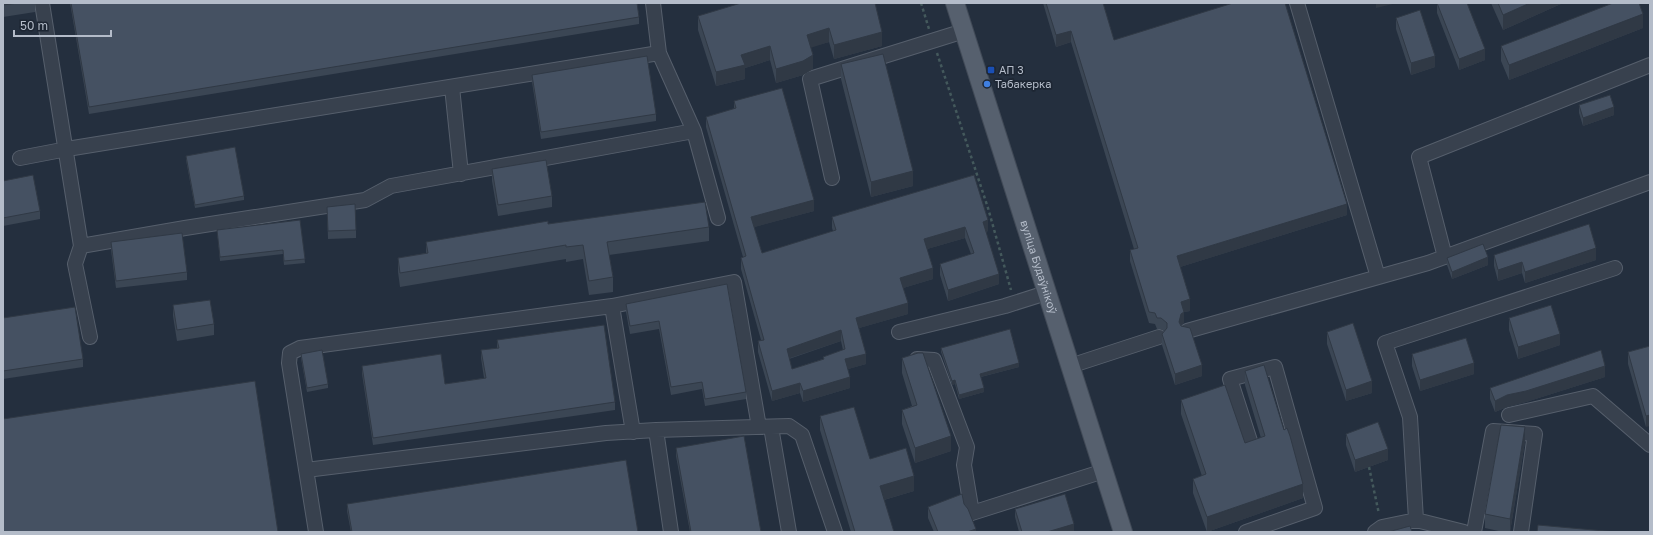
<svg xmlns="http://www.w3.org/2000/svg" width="1653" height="535" viewBox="0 0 1653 535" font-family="'Golos Text',sans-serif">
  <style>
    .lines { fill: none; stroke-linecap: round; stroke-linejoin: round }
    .minor-casing { stroke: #565f6c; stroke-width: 16 }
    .major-casing { stroke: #414a57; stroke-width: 20 }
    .path { stroke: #44595c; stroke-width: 2.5; stroke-dasharray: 3 3; stroke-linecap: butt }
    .minor { stroke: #38414e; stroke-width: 14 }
    .major { stroke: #56606e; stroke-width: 18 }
    .wall { fill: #3b4654; fill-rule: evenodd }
    .shaded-wall { fill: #303945 }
    .building { fill: #455162; stroke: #303945; fill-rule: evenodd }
    .transit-dot { fill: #1a4fb4; stroke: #1d2633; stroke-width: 1.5 }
    .shop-dot { fill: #3f7fe0; stroke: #1d2633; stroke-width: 1.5 }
    .labels { text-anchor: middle; stroke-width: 3.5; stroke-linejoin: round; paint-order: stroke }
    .poi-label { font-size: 11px; fill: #b4bcc9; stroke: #1d2633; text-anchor: start }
    .street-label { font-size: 11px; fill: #b4bcc9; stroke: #1d2633 }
  </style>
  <rect width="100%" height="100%" fill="#242f3e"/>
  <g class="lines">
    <g class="minor-casing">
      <path id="minor" d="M 42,3 L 81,246 L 75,264 L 90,337
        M 653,3 L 659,53 L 694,131 L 718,218
        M 1297,3 L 1378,277
        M 452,87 L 461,174
        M 20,158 L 67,149 L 659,53
        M 832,178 L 810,79 L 964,31
        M 81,246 L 185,228 L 365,200 L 391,186 L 694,131
        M 1445,257 L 1419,157 L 1650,65
        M 612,306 L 633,432
        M 1187,331 L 1428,263 L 1650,182
        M 899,332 L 1005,306 L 1046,293
        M 917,359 L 934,360 L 967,447 L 964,465 L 972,513 L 1104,471
        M 1070,366 L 1159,337
        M 1509,415 L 1593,396 L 1650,445
        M 771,427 L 789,532
        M 656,430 L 789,426 L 802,435 L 835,532
        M 306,470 L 606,433 L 656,430 L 671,532
        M 1416,520 L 1410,417 L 1385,343 L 1615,268
        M 316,532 L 289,363 L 290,353 L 300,348 L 612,306 L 734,282 L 759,427
        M 1246,532 L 1315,508 L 1275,367 L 1230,379 L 1251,444
        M 1375,532 L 1382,527 L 1416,520 L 1464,532
        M 1474,532 L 1493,431 L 1535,434 L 1521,532"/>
    </g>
    <g class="major-casing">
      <g id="major">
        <path id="s1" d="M 955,3 L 1123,532"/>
      </g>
    </g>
    <path class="path" d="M 921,3 L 929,29
      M 937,53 L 988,208 L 1011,290
      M 1369,467 L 1379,514"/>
    <use href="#minor" class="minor"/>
    <use href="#major" class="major"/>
  </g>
  <path class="wall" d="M 3,3 L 35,3 L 35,12 L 3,17 Z
    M 70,3 L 637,3 L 639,17 L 639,24 L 89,114 Z
    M 875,3 L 882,46 L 834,59 L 829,42 L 810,47 L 813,69 L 803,75 L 776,83 L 770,60 L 745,68 L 745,79 L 716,86 L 698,30 L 698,16 Z
    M 1043,3 L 1103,3 L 1114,40 L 1347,215 L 1180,267 L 1190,311 L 1184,312 L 1184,323 L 1181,325 L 1202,376 L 1175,385 L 1162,345 L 1162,334 L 1164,331 L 1161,329 L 1157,329 L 1155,324 L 1149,323 L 1130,261 L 1130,250 L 1134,249 L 1071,42 L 1056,47 Z
    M 1437,3 L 1467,3 L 1485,60 L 1459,70 L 1437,13 Z
    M 1491,3 L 1563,3 L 1503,30 Z
    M 1396,18 L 1435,67 L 1411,75 L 1396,29 Z
    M 1643,28 L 1509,80 L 1501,61 L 1501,46 Z
    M 841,64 L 913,186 L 871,197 L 841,79 Z
    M 532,75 L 656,114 L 656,121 L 541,139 L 532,82 Z
    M 734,101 L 814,211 L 754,227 L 762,253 L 833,231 L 832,228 L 832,217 L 974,175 L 988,231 L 986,232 L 999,284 L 948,301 L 940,275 L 940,264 L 971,254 L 965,238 L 927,249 L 933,279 L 903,288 L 908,314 L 859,328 L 866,364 L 848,369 L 850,388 L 803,402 L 800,393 L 772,401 L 758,352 L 758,341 L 761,340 L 741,269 L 741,258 L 743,257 L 706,127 L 706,117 L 734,109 ZM 841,341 L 843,350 L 823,357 L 823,359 L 792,369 L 789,359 Z
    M 1579,105 L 1614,115 L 1583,126 L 1579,113 Z
    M 186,156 L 244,196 L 244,200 L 195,208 L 186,160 Z
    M 492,169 L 552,196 L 552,207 L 498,216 L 492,181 Z
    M 3,181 L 40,211 L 40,219 L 3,226 Z
    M 327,207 L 356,230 L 356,238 L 328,239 Z
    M 300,220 L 305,263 L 284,265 L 283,254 L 220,261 L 217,230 Z
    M 548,224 L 709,227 L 709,241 L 609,255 L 613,277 L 613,292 L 589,295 L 583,259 L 566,262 L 566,259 L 400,287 L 398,272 L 398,258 L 426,253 L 426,242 Z
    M 111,242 L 187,272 L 187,280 L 116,288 L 111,250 Z
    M 1494,255 L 1596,260 L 1525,283 L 1522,273 L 1498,281 L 1494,266 Z
    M 1447,258 L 1488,265 L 1452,279 L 1447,265 Z
    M 727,284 L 746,392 L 746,399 L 705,406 L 702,389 L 671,395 L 659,329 L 630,334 L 626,312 L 626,304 Z
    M 173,305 L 214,324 L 214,335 L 177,341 L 173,316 Z
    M 3,318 L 83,359 L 83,367 L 3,379 Z
    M 1509,318 L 1560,345 L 1518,359 L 1509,330 Z
    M 1327,332 L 1372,393 L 1346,401 L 1327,344 Z
    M 497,340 L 615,402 L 615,410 L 373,445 L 362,374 L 362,366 L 445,384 L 484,378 L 481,358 L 481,350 L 497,348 Z
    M 1650,346 L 1646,427 L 1628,364 L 1628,352 Z
    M 941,348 L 1019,367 L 981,377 L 984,392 L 959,399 L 955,384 L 952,385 L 941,352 Z
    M 301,354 L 328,384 L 328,388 L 307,392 L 301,358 Z
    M 1412,354 L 1474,374 L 1420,391 L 1412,366 Z
    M 902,358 L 951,451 L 915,463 L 902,424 L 902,410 L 912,406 L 902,373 Z
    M 1245,371 L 1303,498 L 1207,532 L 1193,493 L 1193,479 L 1202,476 L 1181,414 L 1181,400 L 1245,443 L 1261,438 L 1245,385 Z
    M 1605,377 L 1526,402 L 1507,407 L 1495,412 L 1490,399 L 1490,388 Z
    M 820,416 L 870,459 L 914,491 L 884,500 L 894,532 L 851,532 L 820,430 Z
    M 1346,434 L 1388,460 L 1355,472 L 1346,445 Z
    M 1525,442 L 1510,532 L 1503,532 L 1485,528 L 1485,514 Z
    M 676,448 L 761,532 L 690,532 L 676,456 Z
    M 347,504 L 638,532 L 351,532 L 347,511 Z
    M 964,504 L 976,532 L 934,532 L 928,518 L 928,507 Z
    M 1015,509 L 1074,532 L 1019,532 L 1015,517 Z"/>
  <path class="shaded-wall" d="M 1376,3 L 1397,3 L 1376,8 Z
    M 1530,3 L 1563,3 L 1503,30 L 1503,15 Z
    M 1643,14 L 1643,28 L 1509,80 L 1509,65 Z
    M 829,28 L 829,42 L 807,49 L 807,35 Z
    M 1071,31 L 1071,42 L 1056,47 L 1056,35 Z
    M 882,32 L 882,46 L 834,59 L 834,45 Z
    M 770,46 L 770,60 L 745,68 L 745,79 L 716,86 L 716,72 L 741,55 Z
    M 1485,49 L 1485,60 L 1459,70 L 1459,59 Z
    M 813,55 L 813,69 L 803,75 L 776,83 L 776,69 Z
    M 1435,56 L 1435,67 L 1411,75 L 1411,63 Z
    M 1614,107 L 1614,115 L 1583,126 L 1583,118 Z
    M 913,171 L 913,186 L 871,197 L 871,182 Z
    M 814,200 L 814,211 L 751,228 L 751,217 Z
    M 1347,204 L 1347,215 L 1177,268 L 1177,256 Z
    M 988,220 L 988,231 L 983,232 L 983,222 Z
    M 965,227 L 965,238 L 924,250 L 924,239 Z
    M 1596,248 L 1596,260 L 1525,283 L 1525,272 Z
    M 1488,257 L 1488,265 L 1452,279 L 1452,272 Z
    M 1522,262 L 1522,273 L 1498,281 L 1498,270 Z
    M 933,268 L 933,279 L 900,289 L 900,278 Z
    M 999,274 L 999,284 L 948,301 L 948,290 Z
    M 1190,299 L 1190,311 L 1184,312 L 1184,323 L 1181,325 L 1179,322 L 1181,302 Z
    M 908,303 L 908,314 L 856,329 L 856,318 Z
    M 841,330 L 841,341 L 787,359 L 787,349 Z
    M 1560,334 L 1560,345 L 1518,359 L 1518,347 Z
    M 866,354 L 866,364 L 845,370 L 845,359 Z
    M 1019,363 L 1019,367 L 980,377 L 980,374 Z
    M 1474,363 L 1474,374 L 1420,391 L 1420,380 Z
    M 1202,365 L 1202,376 L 1175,385 L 1175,374 Z
    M 1605,366 L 1605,377 L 1526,402 L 1507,407 L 1495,412 L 1495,401 L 1507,395 Z
    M 850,377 L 850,388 L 803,402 L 803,391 Z
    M 955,380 L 955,384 L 952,385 L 952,381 Z
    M 1372,381 L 1372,393 L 1346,401 L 1346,390 Z
    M 800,383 L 800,393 L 772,401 L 772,391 Z
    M 984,388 L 984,392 L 959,399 L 959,395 Z
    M 1650,415 L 1650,426 L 1646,427 L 1646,416 Z
    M 1525,427 L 1525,442 L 1510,532 L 1510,519 Z
    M 951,436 L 951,451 L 915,463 L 915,448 Z
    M 1388,449 L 1388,460 L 1355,472 L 1355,460 Z
    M 914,476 L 914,491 L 880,501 L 880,486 Z
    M 1303,484 L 1303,498 L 1207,532 L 1207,517 Z
    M 1074,524 L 1074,532 L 1047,532 Z
    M 976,529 L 976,532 L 967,532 Z"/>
  <path class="building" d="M 3,3 L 18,3 L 3,5 Z
    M 71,3 L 637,3 L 639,17 L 89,107 Z
    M 741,3 L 875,3 L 882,32 L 834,45 L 829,28 L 807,35 L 813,55 L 803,61 L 776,69 L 770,46 L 741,55 L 745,65 L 716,72 L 698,16 Z
    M 1046,3 L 1103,3 L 1114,40 L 1233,3 L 1285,3 L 1347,204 L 1177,256 L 1190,299 L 1181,302 L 1184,312 L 1181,314 L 1179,322 L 1181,326 L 1190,328 L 1202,365 L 1175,374 L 1162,334 L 1167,328 L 1167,323 L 1161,318 L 1157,318 L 1155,313 L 1149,312 L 1130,250 L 1138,248 L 1071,31 L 1056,35 Z
    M 1437,3 L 1467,3 L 1485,49 L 1459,59 Z
    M 1498,3 L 1530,3 L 1503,15 Z
    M 1613,3 L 1639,3 L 1643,14 L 1509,65 L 1501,46 Z
    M 1420,10 L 1435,56 L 1411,63 L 1396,18 Z
    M 883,54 L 913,171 L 871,182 L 841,64 Z
    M 647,56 L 656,114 L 541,132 L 532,75 Z
    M 782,88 L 814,200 L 751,217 L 762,253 L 836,230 L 832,217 L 974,175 L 988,220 L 983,222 L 999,274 L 948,290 L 940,264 L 974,253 L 965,227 L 924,239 L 933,268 L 900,278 L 908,303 L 856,318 L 866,354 L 845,359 L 850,377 L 803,391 L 800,383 L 772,391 L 758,341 L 764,340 L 741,258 L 746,256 L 706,117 L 736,108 L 734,101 ZM 841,330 L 845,349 L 823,357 L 824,359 L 792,369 L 787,349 Z
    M 1610,95 L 1614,107 L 1583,118 L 1579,105 Z
    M 235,147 L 244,196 L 195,205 L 186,156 Z
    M 546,160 L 552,196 L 498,205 L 492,169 Z
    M 33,175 L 40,211 L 3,218 L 3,181 Z
    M 705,202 L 709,227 L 607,242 L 613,277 L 589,281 L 583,245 L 566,247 L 566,245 L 400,273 L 398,258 L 428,253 L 426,242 L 548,221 L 548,224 Z
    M 355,204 L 356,230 L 328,231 L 327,207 Z
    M 300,220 L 305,259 L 284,261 L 283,250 L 220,257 L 217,230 Z
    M 1589,224 L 1596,248 L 1525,272 L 1522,262 L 1498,270 L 1494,255 Z
    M 182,233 L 187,272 L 116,281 L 111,242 Z
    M 1483,244 L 1488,257 L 1452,272 L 1447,258 Z
    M 727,284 L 746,392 L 705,399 L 702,382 L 671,387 L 659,321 L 630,326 L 626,304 Z
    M 210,300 L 214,324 L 177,330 L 173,305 Z
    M 1551,305 L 1560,334 L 1518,347 L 1509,318 Z
    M 75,307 L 83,359 L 3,371 L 3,318 Z
    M 1353,323 L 1372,381 L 1346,390 L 1327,332 Z
    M 604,325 L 615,402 L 373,438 L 362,366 L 441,354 L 445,384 L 486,378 L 481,350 L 499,348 L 497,340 Z
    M 1010,329 L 1019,363 L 980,374 L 984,388 L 959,395 L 955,380 L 952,381 L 941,348 Z
    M 1466,338 L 1474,363 L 1420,380 L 1412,354 Z
    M 1650,346 L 1650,415 L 1646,416 L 1628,352 Z
    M 322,350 L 328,384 L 307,388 L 301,354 Z
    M 1601,350 L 1605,366 L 1526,391 L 1507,395 L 1495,401 L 1490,388 Z
    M 918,353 L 923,353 L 951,436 L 915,448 L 902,410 L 917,405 L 902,358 Z
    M 1264,365 L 1284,430 L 1287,428 L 1290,436 L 1303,484 L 1207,517 L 1193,479 L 1206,474 L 1181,400 L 1225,385 L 1245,443 L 1265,436 L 1245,371 Z
    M 255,381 L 278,532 L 3,532 L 3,419 Z
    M 854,407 L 870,459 L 906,448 L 914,476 L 880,486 L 894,532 L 855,532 L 820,416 Z
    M 1378,422 L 1388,449 L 1355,460 L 1346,434 Z
    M 1501,425 L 1525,427 L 1510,519 L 1485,514 Z
    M 744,436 L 761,532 L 691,532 L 676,448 Z
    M 626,460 L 638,532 L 352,532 L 347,504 Z
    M 962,494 L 964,504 L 968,509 L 976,529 L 967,532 L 938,532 L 928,507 Z
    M 1065,494 L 1074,524 L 1047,532 L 1022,532 L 1015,509 Z
    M 1538,525 L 1616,532 L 1537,532 Z
    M 1410,526 L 1412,532 L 1388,532 Z"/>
  <rect class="transit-dot" x="987" y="66" width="8" height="8" rx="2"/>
  <circle class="shop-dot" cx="987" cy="84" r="4"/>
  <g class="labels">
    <g class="poi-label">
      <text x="999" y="74">АП 3</text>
      <text x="995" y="88">Табакерка</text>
    </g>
    <g class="street-label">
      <text dy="4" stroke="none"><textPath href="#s1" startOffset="277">вуліца Будаўнікоў</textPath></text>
    </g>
  </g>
  <rect width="1653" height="535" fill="none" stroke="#b4bcc9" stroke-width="8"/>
  <path d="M14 30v6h97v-6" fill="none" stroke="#b4bcc9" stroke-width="2"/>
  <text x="20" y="30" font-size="12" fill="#b4bcc9" stroke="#1d2633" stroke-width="3" paint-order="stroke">50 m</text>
</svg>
